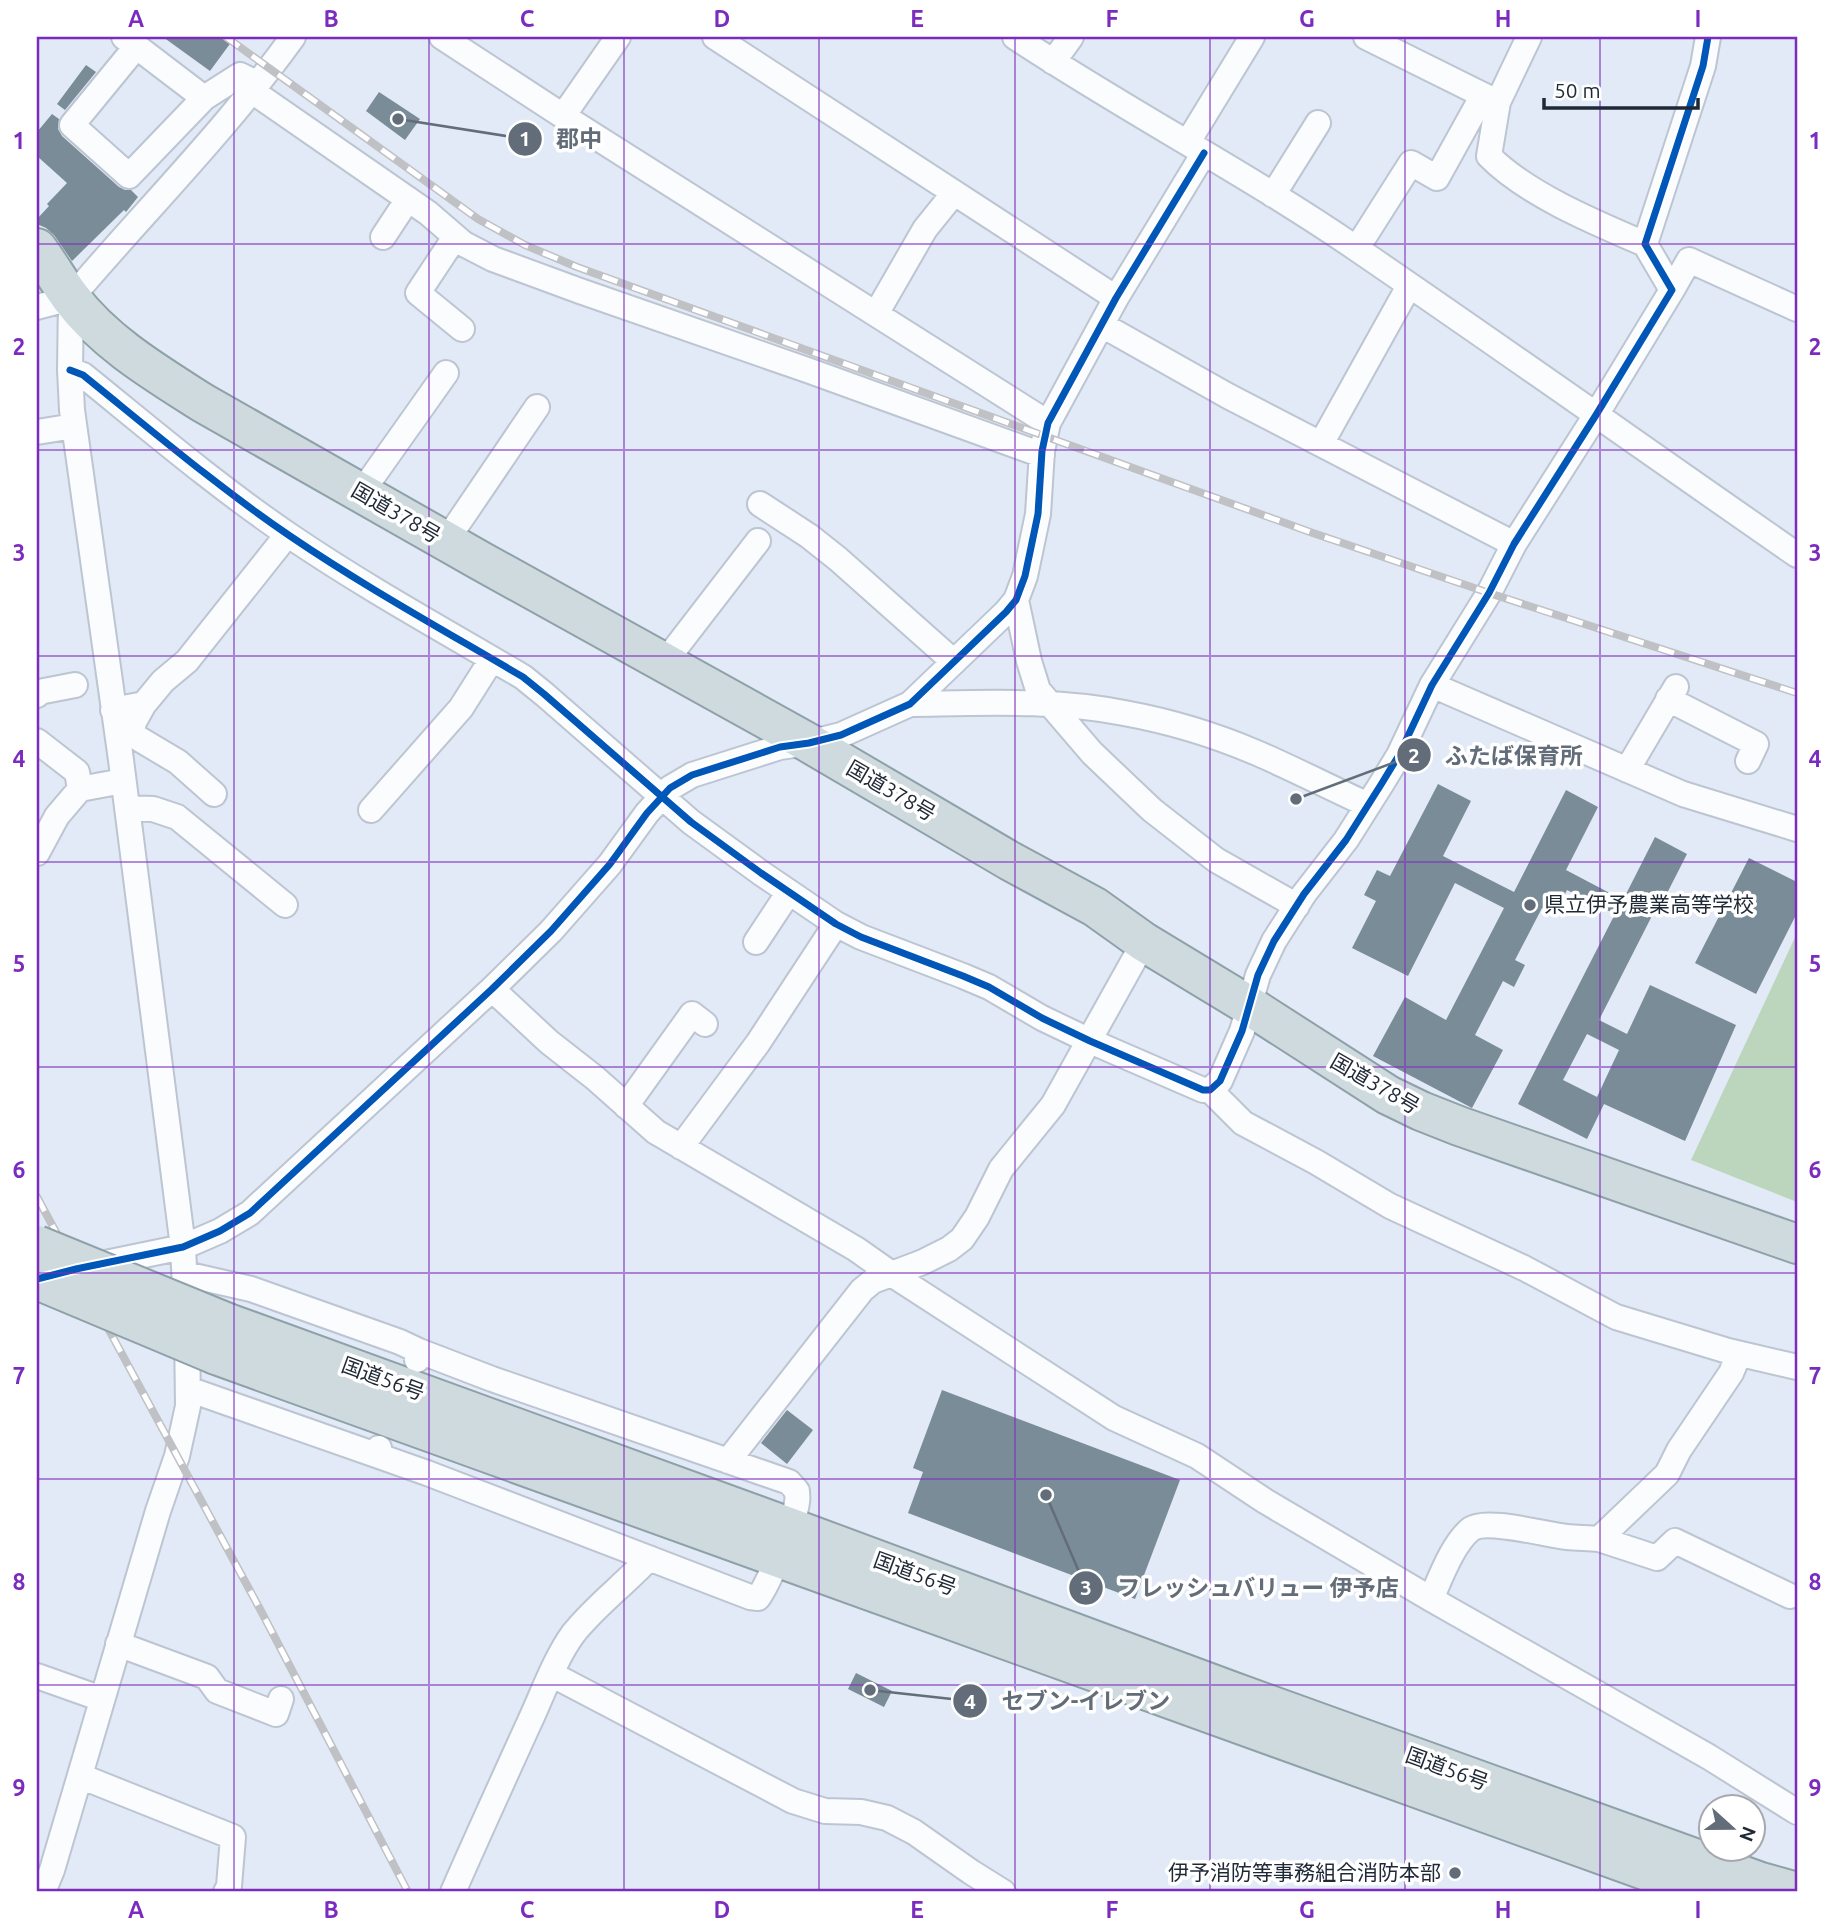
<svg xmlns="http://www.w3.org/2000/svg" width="1834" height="1929" viewBox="0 0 1834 1929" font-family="Ubuntu,'Noto Sans JP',sans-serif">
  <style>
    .green { fill: #bcd6bd }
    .building { fill: #7a8c97; fill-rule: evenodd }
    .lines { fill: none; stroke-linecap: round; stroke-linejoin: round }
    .minor-casing { stroke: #bcc5d1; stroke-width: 28 }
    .trunk-casing { stroke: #8ea1a8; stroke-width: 42 }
    .minor { stroke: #fafcfe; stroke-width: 24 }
    .trunk { stroke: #cedadd; stroke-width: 38 }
    .rail-casing { stroke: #bfc1c5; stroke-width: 8 }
    .rail { stroke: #fff; stroke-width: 5; stroke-dasharray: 16; stroke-linecap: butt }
    .trunk-bridge-casing { stroke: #8ea1a8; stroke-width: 42; stroke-linecap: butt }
    .trunk-bridge { stroke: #cedadd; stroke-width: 38 }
    .cycleway-casing { stroke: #fff; stroke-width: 11 }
    .cycleway { stroke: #0057b8; stroke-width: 7 }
    .grid { fill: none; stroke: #7b2cbf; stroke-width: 2; stroke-opacity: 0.55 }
    .poi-dot { fill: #636d79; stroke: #fff; stroke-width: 2.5 }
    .labels { text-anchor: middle; stroke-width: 7; stroke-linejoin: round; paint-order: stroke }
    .street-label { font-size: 21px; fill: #1f2936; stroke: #fff }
    .poi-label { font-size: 21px; fill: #1f2936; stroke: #fff; text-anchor: start }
    .leader { fill: none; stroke: #636d79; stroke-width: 2.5 }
    .callout-dot { fill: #636d79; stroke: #fff; stroke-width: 2.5 }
    .mark-label { font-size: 21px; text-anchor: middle; font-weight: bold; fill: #fff }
    .callout-label { font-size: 23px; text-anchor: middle; font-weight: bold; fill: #636d79; stroke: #fff; stroke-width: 7; stroke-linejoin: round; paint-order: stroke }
    .neatline { fill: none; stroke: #7b2cbf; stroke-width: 2.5 }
    .grid-label { font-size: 23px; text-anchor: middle; font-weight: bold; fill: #7b2cbf }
  </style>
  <rect width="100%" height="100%" fill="#e1eaf6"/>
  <path class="green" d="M 1797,933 L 1797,1202 L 1691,1160 Z"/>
  <path class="building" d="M 163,37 L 235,37 L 210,71 Z
    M 86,65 L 96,72 L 65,110 L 57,104 Z
    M 379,92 L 420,119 L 405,140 L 366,111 Z
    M 52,114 L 59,119 L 58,129 L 62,136 L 119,187 L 125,190 L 131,190 L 138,197 L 126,212 L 124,210 L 72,261 L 54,235 L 46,228 L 37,224 L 37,219 L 49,206 L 47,204 L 67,183 L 37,156 L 37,132 Z
    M 1438,784 L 1471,801 L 1443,856 L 1514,892 L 1566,790 L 1598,807 L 1566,870 L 1623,900 L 1655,837 L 1687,854 L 1659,909 L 1656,908 L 1599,1020 L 1627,1034 L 1650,985 L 1736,1025 L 1685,1141 L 1604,1104 L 1587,1139 L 1518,1104 L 1615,914 L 1567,890 L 1555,914 L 1542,908 L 1515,960 L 1525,965 L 1514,987 L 1503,981 L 1475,1035 L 1503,1050 L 1472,1108 L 1373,1056 L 1405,997 L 1446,1020 L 1504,908 L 1455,883 L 1408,976 L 1352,948 L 1376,901 L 1364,895 L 1377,870 L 1390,876 ZM 1587,1034 L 1619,1050 L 1597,1097 L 1563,1080 Z
    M 1749,858 L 1797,882 L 1797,913 L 1756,994 L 1695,963 Z
    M 942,1390 L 1180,1480 L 1135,1599 L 908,1513 L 923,1472 L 913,1468 Z
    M 787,1410 L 813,1430 L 787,1464 L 761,1443 Z
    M 856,1673 L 892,1691 L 884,1707 L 848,1689 Z"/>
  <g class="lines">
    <g class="minor-casing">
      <path id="minor" d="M 124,37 L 204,98 L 240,75 L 258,84
        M 442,37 L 563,116 L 1048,423
        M 715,37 L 1116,298
        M 1015,37 C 1127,111 1246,173 1357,249 C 1505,350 1650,453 1797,555
        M 1366,37 L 1497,102
        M 1529,37 L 1498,102 L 1489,156 C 1526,194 1596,223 1645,244
        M 136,47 L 72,125 L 129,176 L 204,98
        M 1053,62 L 1071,37
        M 252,91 L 428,213 L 464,244 L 493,259 L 580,291 L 810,371 L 1042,455
        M 563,116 L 618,37
        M 1188,142 L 1252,37
        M 1273,195 L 1318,123
        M 383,237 L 408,199
        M 455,237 L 418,293 L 462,329
        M 1357,248 L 1411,163 L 1437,178 L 1483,95
        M 1672,290 L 1689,260 L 1797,309
        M 37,307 L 71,298 C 145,211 226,130 293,37
        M 876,314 L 925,229 L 954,193
        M 1102,325 L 1228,396 L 1514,544
        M 70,370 L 83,375 C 151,430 218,487 290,536 C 365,587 445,631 523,677 L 544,694 L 691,822 L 761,873 L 836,924 L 861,937 L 963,976 L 989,987 L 1042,1018 L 1090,1041 L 1203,1090 L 1210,1090 L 1220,1081 L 1242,1031 L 1258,975 L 1274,941 L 1304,894 L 1346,840 L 1382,783 L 1399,755 L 1432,685 L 1489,593 L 1514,544 L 1596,415 L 1672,290 L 1645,244 L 1703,66 L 1708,37
        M 37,432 L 74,426
        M 1321,444 L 1409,286
        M 361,493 L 446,373
        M 760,504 L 809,536 L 838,559 L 954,662
        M 446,541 L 537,407
        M 1016,600 L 1029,661 L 1038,690 L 1092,753 L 1152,810 L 1216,860 L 1297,906
        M 664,663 L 758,541
        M 1432,685 L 1683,794 L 1797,829
        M 37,695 L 39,692 L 75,685
        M 1668,699 L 1756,744 L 1748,761
        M 144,704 L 134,722 L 132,731 L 136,737 L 178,762 L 214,794
        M 910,704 C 981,703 1054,699 1124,713 C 1168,721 1215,735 1257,753 C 1294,769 1331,788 1368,805
        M 113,710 L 144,704 L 163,681 L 187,661 L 287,535
        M 37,741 L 77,772 L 80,789
        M 1627,770 L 1676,687
        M 127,808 L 153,809 L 177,817 L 285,905
        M 371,810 L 461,708 L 492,659
        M 37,853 L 57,816 L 80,789 L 123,781
        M 756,942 L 789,892
        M 492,989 L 549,1042 L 595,1078 L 656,1132 L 856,1249 L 893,1275 L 1114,1418 L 1197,1456 L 1265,1501 L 1431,1599 L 1709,1757 L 1797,1812
        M 1210,1090 L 1243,1123 L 1316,1162 L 1390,1206 L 1524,1268 L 1616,1317 L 1728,1351 L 1797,1367
        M 626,1106 L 692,1014 L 705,1024
        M 681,1147 L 758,1043 L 836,924
        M 91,1266 L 183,1247 L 220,1231 L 250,1213 L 492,989 L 551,931 L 610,864 L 647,813 L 670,788 L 692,775 L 780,747 L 809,743 L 841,735 L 910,704 L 1006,612 L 1016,600 L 1025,576 L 1038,514 L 1042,451 L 1048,423 L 1116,298 L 1204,153
        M 185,1274 L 251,1289 L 400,1342 L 419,1351
        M 188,1389 L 376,1455
        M 379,1448 L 376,1455 L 427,1473 L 750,1597 L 758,1598 C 769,1583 795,1521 797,1502 C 798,1499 797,1495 797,1491 L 789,1482 L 492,1379 L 419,1351 L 417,1360
        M 728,1461 L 862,1290 L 873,1281 L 923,1262 L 949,1249 L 962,1239 L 977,1217 L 1001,1169 L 1053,1105 L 1144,942
        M 1599,1539 L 1657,1558 L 1675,1541 L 1790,1596
        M 1431,1599 C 1440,1579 1453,1543 1471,1529 C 1487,1518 1546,1535 1567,1537 C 1577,1538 1588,1538 1599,1539 L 1667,1474 L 1679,1450 L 1731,1373 L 1739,1354
        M 118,1644 L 207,1677 L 217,1691 L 276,1714 L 281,1699
        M 551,1674 L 793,1801 L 825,1811 L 861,1812 L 887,1818 L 914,1832 L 971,1872 L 1003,1892
        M 37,1676 L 102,1699
        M 80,1776 L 233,1837 L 229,1886 L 226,1892
        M 43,1892 L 52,1870 L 158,1511 L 177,1456 L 188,1406 L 187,1328 L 183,1247 L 121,760 L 72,410 L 70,370 L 71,298
        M 453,1892 C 478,1835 504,1778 530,1721 C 543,1693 555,1659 573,1634 C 595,1606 624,1585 649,1558"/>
    </g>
    <g class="trunk-casing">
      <path id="trunk" d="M 37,248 C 49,264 59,282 71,298 C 105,343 156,373 203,403 L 479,560 L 809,743 L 1010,861 L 1095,907 L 1144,942 L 1248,1005 L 1388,1095 L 1421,1111 L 1459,1126 L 1797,1244
        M 228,1323 L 789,1527 L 1234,1692 L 1761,1882 L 1797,1892
        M 216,1355 C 711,1537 1207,1717 1705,1892"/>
    </g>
    <use href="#minor" class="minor"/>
    <use href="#trunk" class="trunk"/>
    <g class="rail-casing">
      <path id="rail" d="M 226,37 L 478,219 L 525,245 L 577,267 L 1310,532 L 1489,593 L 1797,693
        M 37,1197 L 261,1611 L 408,1892"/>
    </g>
    <use href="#rail" class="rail"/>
    <g class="trunk-bridge-casing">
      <path id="trunk-bridge" d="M 37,1245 L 228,1323
        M 37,1280 L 216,1355"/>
    </g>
    <use href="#trunk-bridge" class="trunk-bridge"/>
    <g class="cycleway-casing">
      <path id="cycleway" d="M 70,370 L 83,375 C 151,430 218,487 290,536 C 365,587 445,631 523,677 L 544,694 L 691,822 L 761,873 L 836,924 L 861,937 L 963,976 L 989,987 L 1042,1018 L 1090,1041 L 1203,1090 L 1210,1090 L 1220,1081 L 1242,1031 L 1258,975 L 1274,941 L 1304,894 L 1346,840 L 1382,783 L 1399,755 L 1432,685 L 1489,593 L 1514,544 L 1596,415 L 1672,290 L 1645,244 L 1703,66 L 1708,37
        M 37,1279 L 76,1269 L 183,1247 L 220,1231 L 250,1213 L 492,989 L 551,931 L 610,864 L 647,813 L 670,788 L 692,775 L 780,747 L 809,743 L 841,735 L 910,704 L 1006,612 L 1016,600 L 1025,576 L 1038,514 L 1042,451 L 1048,423 L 1116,298 L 1204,153"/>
    </g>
    <use href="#cycleway" class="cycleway"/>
  </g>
  <path class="grid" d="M 234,37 L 234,1892M 429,37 L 429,1892M 624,37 L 624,1892M 819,37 L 819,1892M 1015,37 L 1015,1892M 1210,37 L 1210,1892M 1405,37 L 1405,1892M 1600,37 L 1600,1892M 37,244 L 1797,244M 37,450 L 1797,450M 37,656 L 1797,656M 37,862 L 1797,862M 37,1067 L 1797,1067M 37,1273 L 1797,1273M 37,1479 L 1797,1479M 37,1685 L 1797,1685"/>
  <g class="poi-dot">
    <circle cx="1530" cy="905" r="7"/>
    <circle cx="1455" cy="1873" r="7"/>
  </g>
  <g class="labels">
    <g class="street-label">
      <text transform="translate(396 513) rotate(30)" y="7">国道378号</text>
      <text transform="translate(891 791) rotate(30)" y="7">国道378号</text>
      <text transform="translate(1375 1084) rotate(30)" y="7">国道378号</text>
      <text transform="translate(383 1379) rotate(20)" y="7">国道56号</text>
      <text transform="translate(915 1574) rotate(20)" y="7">国道56号</text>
      <text transform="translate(1447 1769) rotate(20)" y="7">国道56号</text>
    </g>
    <g class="poi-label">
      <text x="1544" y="912">県立伊予農業高等学校</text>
      <text x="1441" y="1880" text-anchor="end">伊予消防等事務組合消防本部</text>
    </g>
  </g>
  <path class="leader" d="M398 119L525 139M1296 799L1414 755M1046 1495L1086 1588M870 1690L970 1701"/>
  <g class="callout-dot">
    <circle cx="398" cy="119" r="7"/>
    <circle cx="1296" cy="799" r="7"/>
    <circle cx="1046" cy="1495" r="7"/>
    <circle cx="870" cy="1690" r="7"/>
    <circle cx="525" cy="139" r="18"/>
    <circle cx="1414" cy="755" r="18"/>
    <circle cx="1086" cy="1588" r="18"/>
    <circle cx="970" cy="1701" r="18"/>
  </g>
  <g class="mark-label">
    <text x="525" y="146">1</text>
    <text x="1414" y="763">2</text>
    <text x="1086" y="1595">3</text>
    <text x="970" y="1709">4</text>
  </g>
  <g class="callout-label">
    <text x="579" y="147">郡中</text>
    <text x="1514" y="764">ふたば保育所</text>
    <text x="1258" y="1596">フレッシュバリュー 伊予店</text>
    <text x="1086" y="1709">セブン-イレブン</text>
  </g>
  <rect width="1834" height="1929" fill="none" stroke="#ffffff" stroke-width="77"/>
  <g transform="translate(1732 1828) rotate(111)"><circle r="33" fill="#ffffff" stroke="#a5a9af" stroke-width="2"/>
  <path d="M0-5L12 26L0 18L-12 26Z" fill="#636d79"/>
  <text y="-10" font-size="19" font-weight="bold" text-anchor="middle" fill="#1f2936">N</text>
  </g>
  <path d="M1544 98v10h154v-10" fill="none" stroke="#1f2936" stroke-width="3.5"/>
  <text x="1554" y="98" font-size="21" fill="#1f2936" stroke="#ffffff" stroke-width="5" paint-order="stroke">50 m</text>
  <rect x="38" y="38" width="1758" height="1852" class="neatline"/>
  <g class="grid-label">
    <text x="136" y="27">A</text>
    <text x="331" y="27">B</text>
    <text x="527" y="27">C</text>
    <text x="722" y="27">D</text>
    <text x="917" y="27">E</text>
    <text x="1112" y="27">F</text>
    <text x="1307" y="27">G</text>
    <text x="1503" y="27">H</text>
    <text x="1698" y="27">I</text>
    <text x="19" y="149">1</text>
    <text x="1815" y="149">1</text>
    <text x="19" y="355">2</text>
    <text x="1815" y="355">2</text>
    <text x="19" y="561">3</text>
    <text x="1815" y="561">3</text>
    <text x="19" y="767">4</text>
    <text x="1815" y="767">4</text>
    <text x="19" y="972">5</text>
    <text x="1815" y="972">5</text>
    <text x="19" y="1178">6</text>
    <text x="1815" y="1178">6</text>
    <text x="19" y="1384">7</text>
    <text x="1815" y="1384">7</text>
    <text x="19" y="1590">8</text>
    <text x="1815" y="1590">8</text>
    <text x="19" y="1796">9</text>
    <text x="1815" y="1796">9</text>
    <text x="136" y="1918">A</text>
    <text x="331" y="1918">B</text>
    <text x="527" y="1918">C</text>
    <text x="722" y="1918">D</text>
    <text x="917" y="1918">E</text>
    <text x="1112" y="1918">F</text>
    <text x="1307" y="1918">G</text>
    <text x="1503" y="1918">H</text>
    <text x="1698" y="1918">I</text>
  </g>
</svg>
